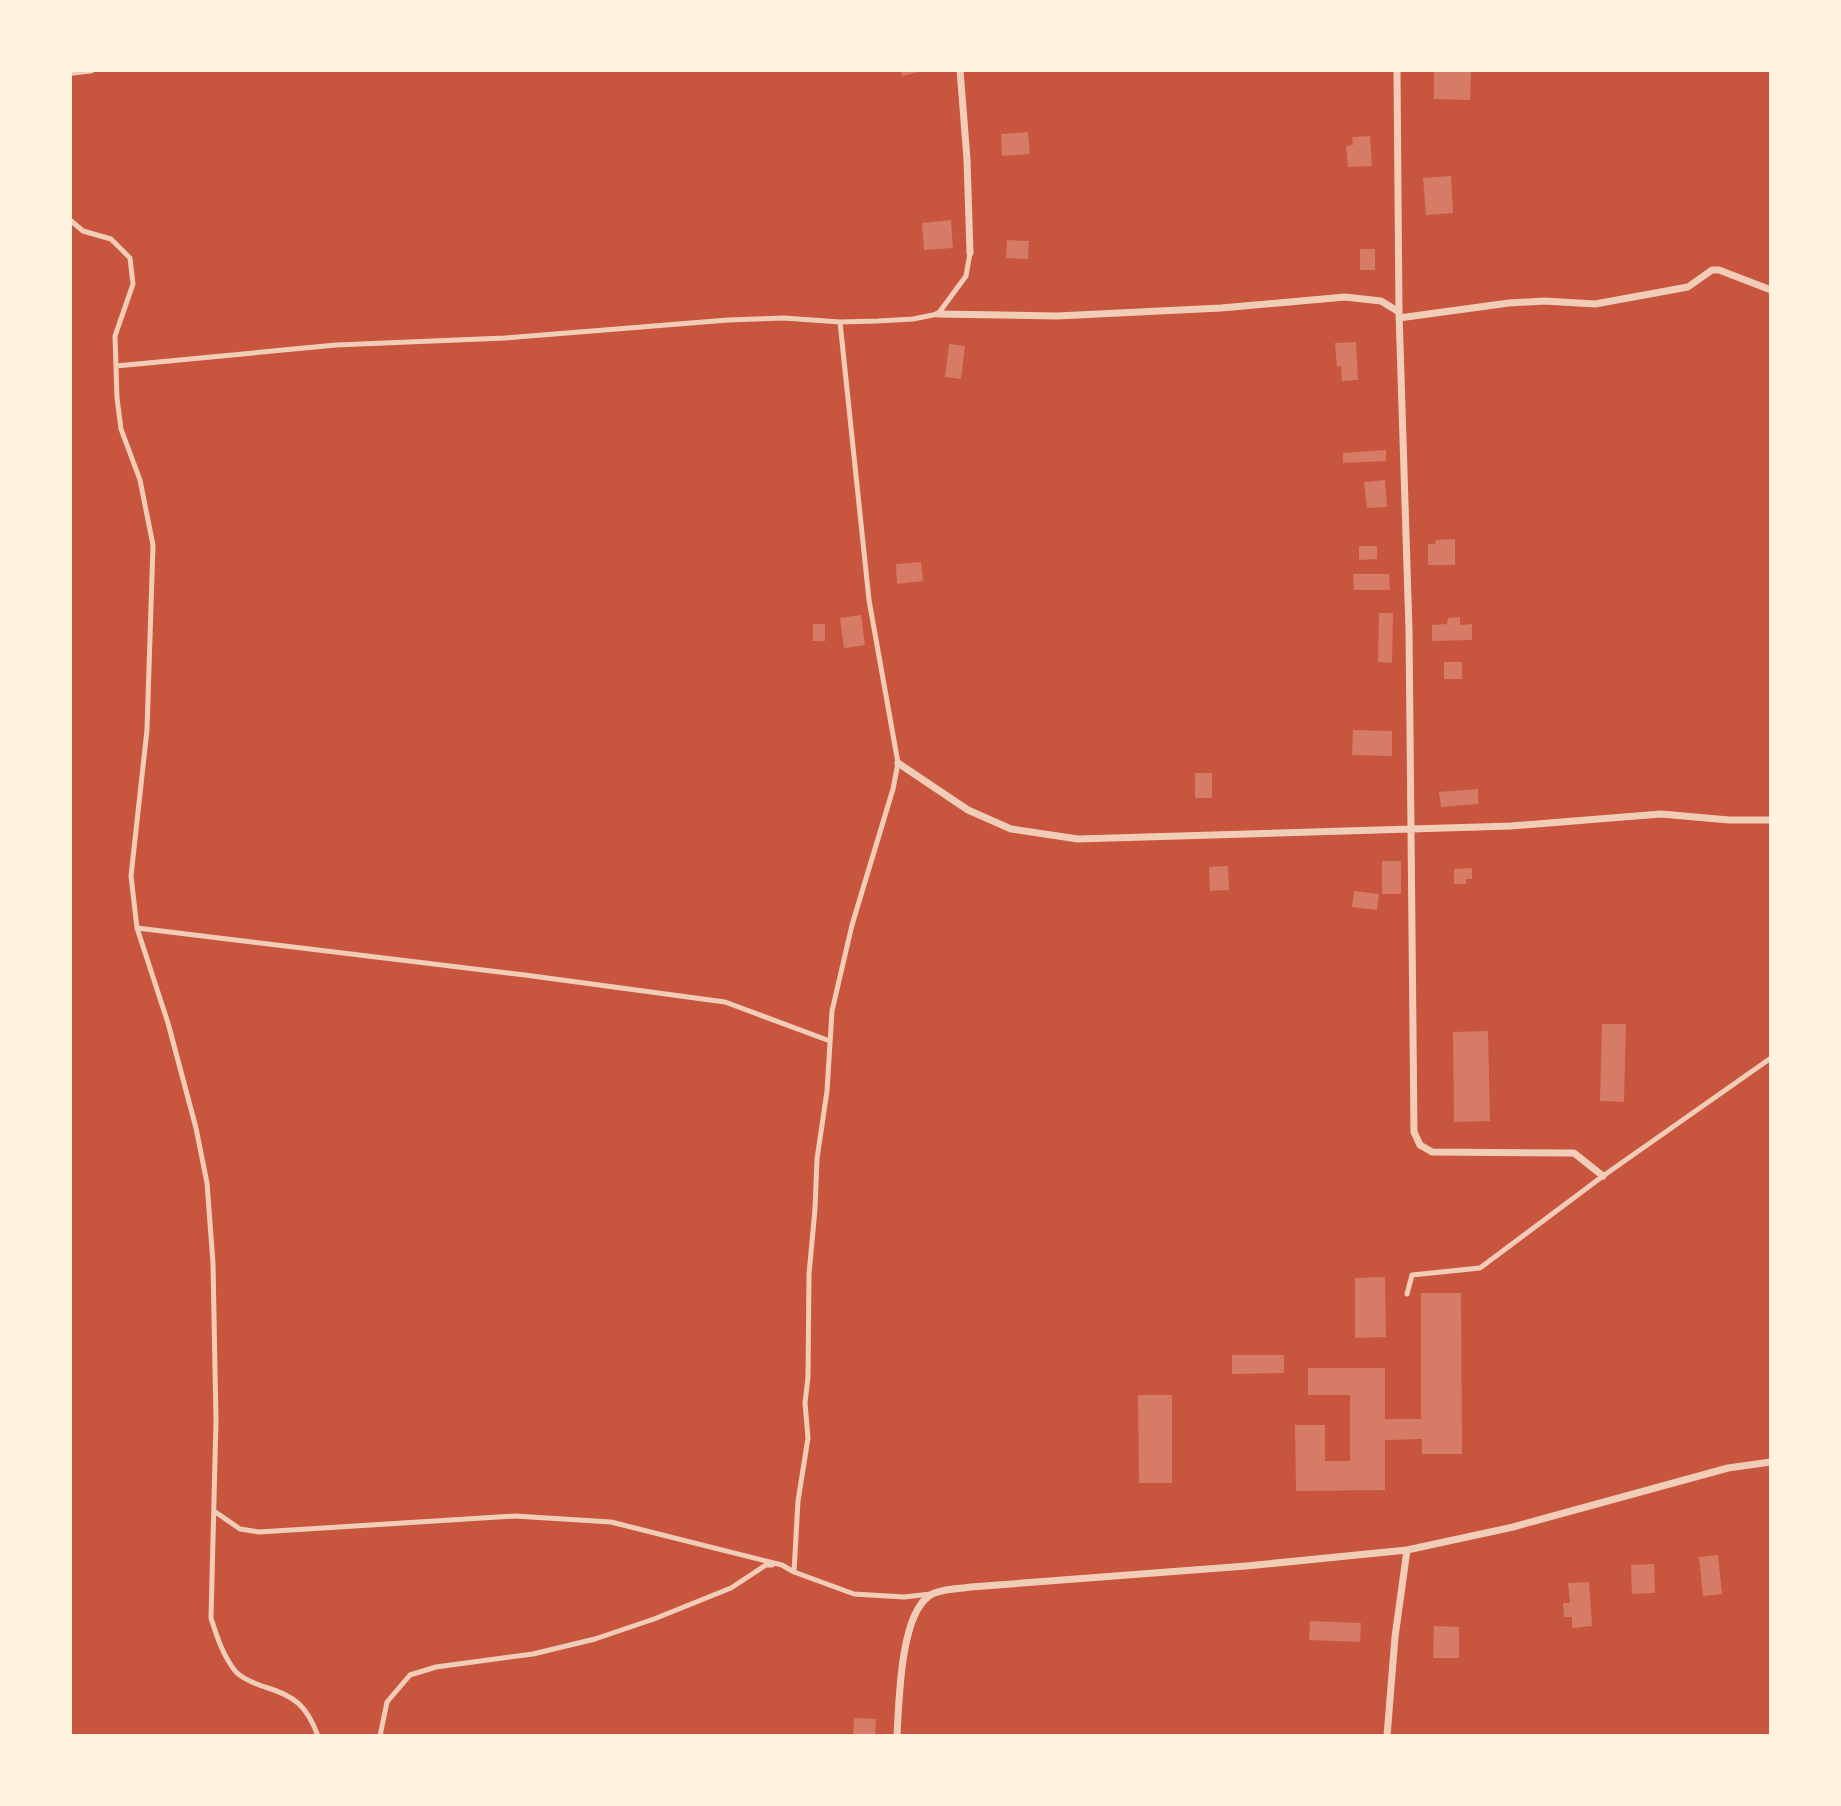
<svg xmlns="http://www.w3.org/2000/svg" width="1841" height="1806" viewBox="0 0 1841 1806" font-family="'Fira Sans',sans-serif">
  <style>
    .building { fill: #d67c66 }
    .lines { fill: none; stroke-linecap: round; stroke-linejoin: round }
    .service { stroke: #f1ccb7; stroke-width: 5 }
    .minor { stroke: #f1ccb7; stroke-width: 7 }
  </style>
  <rect width="100%" height="100%" fill="#c8553d"/>
  <path class="building" d="M 901,70 L 922,70 L 922,71 L 902,76 Z
    M 1434,70 L 1471,71 L 1470,100 L 1434,99 Z
    M 1028,132 L 1030,154 L 1002,156 L 1001,134 Z
    M 1370,136 L 1372,166 L 1348,167 L 1346,146 L 1353,145 L 1352,137 Z
    M 1451,176 L 1453,213 L 1426,215 L 1423,178 Z
    M 951,220 L 953,248 L 924,250 L 922,223 Z
    M 1007,240 L 1029,241 L 1028,259 L 1006,258 Z
    M 1360,249 L 1375,249 L 1375,270 L 1360,270 Z
    M 1356,342 L 1358,380 L 1342,381 L 1341,366 L 1337,367 L 1335,343 Z
    M 949,344 L 965,346 L 961,379 L 945,377 Z
    M 1386,450 L 1386,461 L 1343,463 L 1343,453 Z
    M 1385,480 L 1387,507 L 1367,508 L 1364,482 Z
    M 1455,539 L 1455,565 L 1428,565 L 1428,544 L 1435,544 L 1436,540 Z
    M 1359,546 L 1377,546 L 1377,559 L 1359,560 Z
    M 921,562 L 923,581 L 897,584 L 896,564 Z
    M 1353,574 L 1389,574 L 1390,590 L 1354,590 Z
    M 1379,613 L 1393,613 L 1392,663 L 1378,662 Z
    M 861,615 L 865,645 L 844,648 L 840,618 Z
    M 1460,617 L 1460,625 L 1472,624 L 1472,640 L 1432,641 L 1432,625 L 1447,624 L 1448,618 Z
    M 813,624 L 825,624 L 825,641 L 813,641 Z
    M 1444,662 L 1462,662 L 1462,679 L 1444,679 Z
    M 1353,730 L 1392,731 L 1392,756 L 1352,755 Z
    M 1195,773 L 1212,773 L 1212,798 L 1195,798 Z
    M 1478,789 L 1478,804 L 1441,807 L 1439,792 Z
    M 1382,861 L 1401,861 L 1401,894 L 1382,894 Z
    M 1228,866 L 1229,890 L 1210,891 L 1209,867 Z
    M 1472,868 L 1472,879 L 1466,879 L 1466,884 L 1454,884 L 1454,869 Z
    M 1354,891 L 1379,894 L 1377,910 L 1352,907 Z
    M 1602,1024 L 1626,1024 L 1624,1102 L 1600,1101 Z
    M 1488,1031 L 1490,1121 L 1454,1122 L 1453,1032 Z
    M 1385,1277 L 1386,1337 L 1355,1338 L 1355,1278 Z
    M 1421,1293 L 1461,1293 L 1462,1454 L 1422,1454 L 1422,1439 L 1385,1440 L 1385,1490 L 1296,1491 L 1295,1425 L 1325,1425 L 1325,1461 L 1350,1461 L 1350,1395 L 1308,1395 L 1308,1368 L 1385,1368 L 1385,1419 L 1421,1419 Z
    M 1232,1355 L 1284,1355 L 1284,1373 L 1232,1374 Z
    M 1138,1395 L 1172,1395 L 1172,1483 L 1139,1483 Z
    M 1718,1555 L 1722,1594 L 1703,1596 L 1699,1557 Z
    M 1654,1564 L 1655,1593 L 1632,1594 L 1631,1565 Z
    M 1589,1582 L 1592,1626 L 1572,1628 L 1572,1617 L 1564,1617 L 1563,1603 L 1570,1603 L 1568,1583 Z
    M 1310,1621 L 1361,1623 L 1360,1642 L 1309,1640 Z
    M 1434,1626 L 1459,1627 L 1459,1658 L 1433,1658 Z
    M 854,1718 L 876,1719 L 875,1736 L 853,1736 Z"/>
  <g class="lines">
    <path class="service" d="M 70,220 L 83,231 L 111,239 L 130,258 L 133,284 L 115,336 L 117,398 L 121,429 L 140,480 L 153,545 L 147,730 L 131,876 L 137,928 L 168,1023 L 196,1128 L 207,1183 L 213,1263 L 216,1421 L 211,1618 C 217,1637 223,1656 236,1672 C 243,1679 256,1684 265,1687 C 295,1696 307,1706 318,1736
      M 840,322 L 869,600 L 898,763 L 893,789 L 852,925 L 832,1011 L 827,1091 L 817,1159 L 815,1209 L 809,1274 L 808,1377 L 805,1403 L 808,1438 L 798,1501 L 794,1572 L 854,1594 L 904,1597 L 931,1594
      M 116,366 L 336,345 L 505,338 L 728,320 L 784,318 L 840,322 L 878,321 L 913,319 L 938,314 L 966,276 L 970,253
      M 137,928 L 525,975 L 725,1002 L 830,1041
      M 1407,1294 L 1412,1275 L 1480,1268 L 1603,1176 L 1771,1058
      M 214,1511 L 240,1529 L 259,1532 L 515,1516 L 611,1522 L 782,1565 L 794,1572
      M 380,1736 L 387,1702 L 410,1675 L 436,1667 L 533,1654 L 595,1639 L 654,1619 L 731,1588 L 766,1565 L 772,1565"/>
    <path class="minor" d="M 960,70 L 967,159 L 970,253
      M 1397,70 L 1399,312 L 1409,630 L 1414,1132 L 1420,1145 L 1432,1152 L 1574,1153 L 1603,1176
      M 73,72 L 91,70
      M 938,314 L 1057,316 L 1221,308 L 1345,297 L 1381,301 L 1399,312
      M 1399,318 L 1509,303 L 1544,301 L 1595,304 L 1688,287 L 1712,270 L 1719,270 L 1771,290
      M 898,763 L 968,810 L 1011,829 L 1078,839 L 1511,826 L 1661,814 L 1729,820 L 1771,820
      M 897,1736 C 899,1703 900,1616 929,1596 C 938,1589 958,1589 971,1587 L 1246,1566 L 1407,1550 L 1513,1527 L 1728,1468 L 1771,1462
      M 1387,1736 L 1395,1637 L 1407,1550"/>
  </g>
  <rect width="1841" height="1806" fill="none" stroke="#fff3e0" stroke-width="144"/>
</svg>
